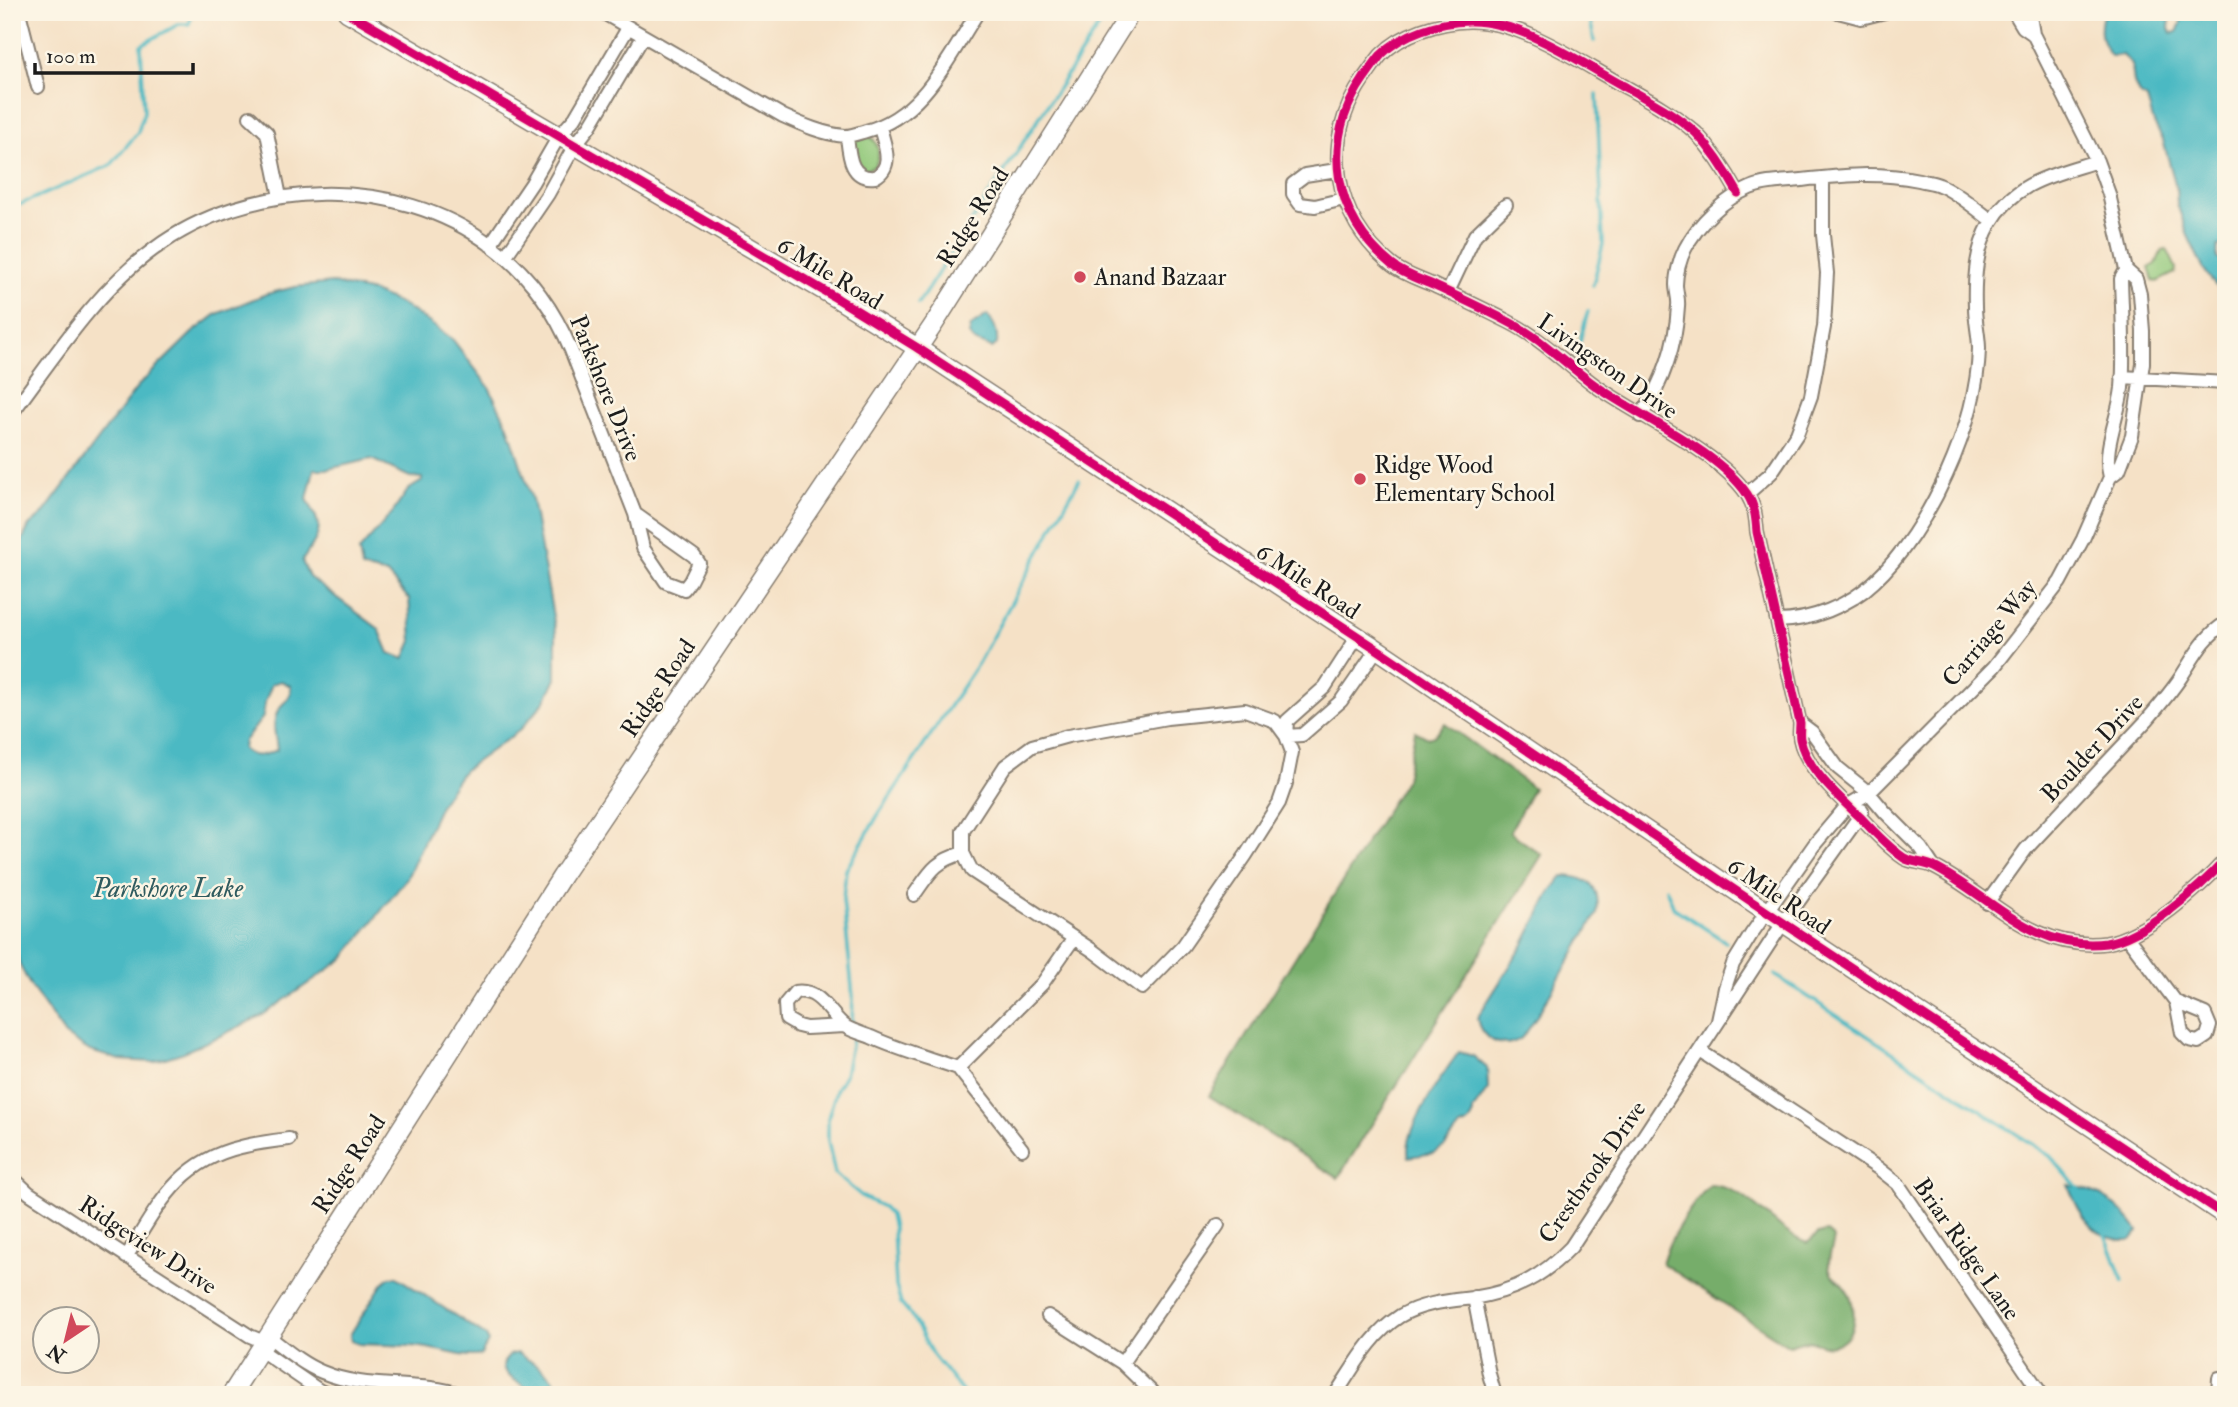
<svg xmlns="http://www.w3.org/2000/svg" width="2238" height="1407" viewBox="0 0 2238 1407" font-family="'IM FELL Double Pica',serif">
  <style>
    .green { fill: #93c97b; stroke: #58724c; stroke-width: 2 }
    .forest { fill: #76ad6b; stroke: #496444; stroke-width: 2 }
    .water { fill: #4bb9c3; stroke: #346a70; stroke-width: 2; fill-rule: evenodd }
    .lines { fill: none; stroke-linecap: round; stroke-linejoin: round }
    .stream { stroke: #4bb9c3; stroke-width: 3.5 }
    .street-casing { stroke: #887e71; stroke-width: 16 }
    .secondary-casing { stroke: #887e71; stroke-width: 21 }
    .street { stroke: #fff; stroke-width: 12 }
    .secondary { stroke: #fff; stroke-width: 18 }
    .cycleway-casing { stroke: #fcf5e5; stroke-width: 13 }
    .cycleway { stroke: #d6006c; stroke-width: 9 }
    .poi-dot { fill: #d1495b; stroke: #fcf5e5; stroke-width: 2.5 }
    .labels { text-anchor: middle; stroke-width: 5; stroke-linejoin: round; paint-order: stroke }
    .street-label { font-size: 24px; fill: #1c1c1c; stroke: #fcf5e5 }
    .poi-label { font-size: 24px; fill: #1c1c1c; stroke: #fcf5e5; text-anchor: start }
    .water-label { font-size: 26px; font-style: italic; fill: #2f5b5f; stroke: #fcf5e5 }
  </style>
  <rect width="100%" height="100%" fill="#fcf5e5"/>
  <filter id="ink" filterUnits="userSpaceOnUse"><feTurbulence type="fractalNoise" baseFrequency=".0143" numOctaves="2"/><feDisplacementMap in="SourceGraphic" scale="14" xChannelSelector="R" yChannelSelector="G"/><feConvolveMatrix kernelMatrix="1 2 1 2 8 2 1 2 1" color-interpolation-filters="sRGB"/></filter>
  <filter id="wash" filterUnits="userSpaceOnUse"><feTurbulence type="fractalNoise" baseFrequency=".00686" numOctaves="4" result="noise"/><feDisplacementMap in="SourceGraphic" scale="28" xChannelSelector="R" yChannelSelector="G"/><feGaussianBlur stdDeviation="1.57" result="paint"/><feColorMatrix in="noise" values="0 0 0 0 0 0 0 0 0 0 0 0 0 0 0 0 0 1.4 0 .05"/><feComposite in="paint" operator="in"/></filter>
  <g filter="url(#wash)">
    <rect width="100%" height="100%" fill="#f5e1c6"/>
    <path class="green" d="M 868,135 C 879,141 881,156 875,166 L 864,171 L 855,164 L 853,140 Z
      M 2167,249 L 2176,268 L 2175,273 L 2157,282 L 2153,280 L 2149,268 L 2156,264 L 2162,250 Z"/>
    <path class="forest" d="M 1445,723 L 1533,788 L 1510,832 L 1542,855 L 1338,1178 L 1209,1096 L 1406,779 L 1415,731 L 1428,738 L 1434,736 Z
      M 1710,1185 C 1750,1187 1772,1230 1807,1243 L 1818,1234 L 1827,1232 L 1834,1238 C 1833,1248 1826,1261 1830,1270 C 1832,1277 1840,1281 1844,1287 C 1857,1303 1859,1334 1837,1344 C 1826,1348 1821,1343 1810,1341 C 1804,1340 1796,1344 1789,1346 L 1662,1263 C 1669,1238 1692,1203 1710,1185 Z"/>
    <path class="water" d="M 2104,12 L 2171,12 L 2169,28 L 2171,33 L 2177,32 L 2181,23 L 2180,12 L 2226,12 L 2226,245 L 2218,246 L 2217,258 L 2226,264 L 2226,292 L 2215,285 L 2203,268 L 2189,238 L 2177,204 L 2176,187 L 2163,140 L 2154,123 L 2147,99 L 2139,94 L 2134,83 L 2132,65 L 2123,55 L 2111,56 C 2100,42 2098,29 2104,12 Z
      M 332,283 L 373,292 L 403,305 L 430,323 L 453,340 L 489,387 L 508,426 L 532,499 L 556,633 L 556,679 L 544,702 L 520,730 L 463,771 L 441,803 L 407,878 L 343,959 L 263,1015 L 222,1035 L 184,1052 L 153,1062 L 120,1060 L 90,1051 L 65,1035 L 30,985 L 20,966 L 15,948 L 12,926 L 12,561 L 29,526 L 42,515 L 139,385 L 192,333 L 217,314 L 266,294 L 295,287 ZM 371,459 L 410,477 L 422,478 L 422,481 L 408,490 L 393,512 L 359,551 L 362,568 L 387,574 L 409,599 L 412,641 L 404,659 L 389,653 L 379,629 L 309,577 L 302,561 C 321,531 325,532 307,499 L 314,469 L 328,469 ZM 281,681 L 291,686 C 290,704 284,698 278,711 C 271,724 276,737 277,750 C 264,755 254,760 243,749 L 244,741 L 263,717 L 265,702 L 272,684 Z
      M 987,315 C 995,324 998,332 997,344 L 992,348 L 974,341 L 969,335 L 971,326 Z
      M 1563,876 C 1590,877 1601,887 1597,914 L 1534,1021 C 1530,1027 1526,1034 1520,1039 C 1501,1051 1480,1038 1477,1018 L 1524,944 L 1551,891 Z
      M 1459,1052 L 1473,1056 L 1487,1068 L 1488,1089 L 1473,1110 L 1473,1116 L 1468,1124 L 1460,1127 L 1445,1146 L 1434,1153 L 1409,1157 C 1401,1134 1444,1072 1459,1052 Z
      M 2068,1185 C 2101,1191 2119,1204 2138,1231 L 2131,1240 C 2095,1242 2079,1215 2068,1185 Z
      M 390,1277 L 397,1277 L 486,1336 L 488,1342 L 481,1355 C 465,1359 438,1349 421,1347 C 400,1345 380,1345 359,1344 L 351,1341 L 350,1335 L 353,1330 L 383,1283 Z
      M 517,1353 C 531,1362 554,1372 557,1388 L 553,1395 L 536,1395 L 509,1376 L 503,1368 L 504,1362 L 510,1355 Z"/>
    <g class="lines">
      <path class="stream" d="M 1589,12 L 1594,41
        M 12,208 L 111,165 L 138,132 L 144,112 L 141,45 L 179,24 L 189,24 L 193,12
        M 1593,285 L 1603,244 L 1597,94
        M 918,304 L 1108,12
        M 1576,355 L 1588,311
        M 1666,888 L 1674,908 L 1726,942
        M 1775,975 L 2050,1156 L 2079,1189
        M 852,1023 L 853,997 L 843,899 L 846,870 L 878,815 L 978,663 L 1079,480
        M 852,1040 L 845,1075 L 837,1088 L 828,1118 L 828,1141 L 835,1174 L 863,1197 L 883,1207 L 890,1215 L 893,1228 L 896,1286 L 901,1304 L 913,1318 L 932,1354 L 965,1395
        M 2105,1234 L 2123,1281"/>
    </g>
  </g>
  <g filter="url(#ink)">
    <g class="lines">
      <g class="street-casing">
        <path id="street" d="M 19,12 L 38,87
          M 602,12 L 783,116 C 803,125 823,134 845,136 C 852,136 859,133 866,131 C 923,116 948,58 978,12
          M 1838,12 L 1861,18 L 1885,12
          M 2014,12 L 2023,27 L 2033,34
          M 250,117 L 267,133 L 280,197
          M 847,136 C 849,155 850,180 875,177 C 895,166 884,145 880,127
          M 1337,170 L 1305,175 L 1293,184 L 1293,194 L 1300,204 L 1315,206 L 1344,199
          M 1738,193 C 1727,173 1712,150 1696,133 C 1674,113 1645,98 1620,84 C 1577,60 1519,20 1469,21 C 1439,22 1402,33 1381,55 C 1375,62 1370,70 1364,78 C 1320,141 1333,217 1392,265 C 1403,274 1419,279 1433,285 C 1458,297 1484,309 1509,322 C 1541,338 1567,365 1596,386 C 1640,417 1718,451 1747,494 C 1755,506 1756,519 1757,532 L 1800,723 C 1800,728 1799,734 1800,739 C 1806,769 1840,798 1861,818 C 1874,832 1888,847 1904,858 C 1913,863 1925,862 1934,867 C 1991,896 2033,952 2106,943 C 2144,937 2200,888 2226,859
          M 490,245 L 532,183 L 559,136 L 575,118 L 628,28
          M 505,257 L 548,194 L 575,145 L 590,126 L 643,37
          M 1448,292 L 1475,235 L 1506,205
          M 2122,377 L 2226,383
          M 12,413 C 54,357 97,290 154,249 C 249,179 396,173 492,246 C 528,273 554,309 571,350 L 635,514 L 643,548 L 666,582 L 684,589 L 690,581 L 699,563 L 694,556 L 635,514
          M 1641,416 C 1663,382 1676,347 1678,306 C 1679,299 1676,292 1676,285 C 1676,274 1680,259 1685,249 C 1698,223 1724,199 1750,188 C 1766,181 1785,182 1802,180 C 1843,175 1878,172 1919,180 C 1925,182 1933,182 1939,185 C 1954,190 1979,211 1992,221
          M 2110,477 C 2102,449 2119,416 2122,388 C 2125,352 2122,315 2121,279 L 2126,270
          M 1747,494 L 1771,473 L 1797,434 L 1811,396 L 1824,327 L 1827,273 L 1823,235 L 1823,178
          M 1777,621 C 1810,621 1849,606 1874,582 C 1929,531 1977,425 1979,349 C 1979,335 1975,321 1975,307 C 1974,278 1976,249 1990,224 C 2015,181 2053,175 2097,161
          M 1800,723 L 1812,732 L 1838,768 L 1869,793 L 1885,812 L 1921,848 L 1933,866
          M 1286,736 L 1275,721 L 1245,710 L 1167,718 L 1068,736 L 1032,746 L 1005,766 L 963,831 L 963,853 L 972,871 L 1092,950 L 1142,988 L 1183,946 L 1246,855 L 1279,803 L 1286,783 L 1292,752 L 1286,736 L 1287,721 L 1325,687 L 1358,636
          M 1286,736 L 1302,735 L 1341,701 L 1377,649
          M 914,895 C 931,871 934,862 963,853
          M 1987,903 L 2026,849 L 2147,720 C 2159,706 2171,692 2181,677 C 2194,657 2205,635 2226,623
          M 2128,938 L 2176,1002 L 2182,1033 L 2189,1040 L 2198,1042 L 2207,1036 L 2210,1026 L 2205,1014 L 2176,1002
          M 1718,1021 L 1725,988 L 1733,964 L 1752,933 L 1814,845 L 1847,806 L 1869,793 L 1994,667 L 2060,582 L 2083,539 L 2110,477 L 2119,470 L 2132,436 L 2143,363 L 2143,331 L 2140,294 L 2136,279 L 2126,270 L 2109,194 L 2097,161 L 2033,34 L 2031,22 L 2027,12
          M 845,1026 L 806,1028 L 798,1026 L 786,1019 L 785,1004 L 795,992 C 821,988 829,1015 846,1027 C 853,1031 863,1034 871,1037 C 899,1050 929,1058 958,1068 L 1042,984 L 1074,938
          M 1700,1051 L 1878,1168 L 1898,1184 L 2042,1395
          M 958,1068 L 1022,1149
          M 12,1177 L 29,1193 L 250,1336 L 264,1342
          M 126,1257 C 158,1207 177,1162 241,1147 C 256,1143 273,1141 289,1139
          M 1474,1297 L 1489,1374 L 1495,1395
          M 1048,1316 L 1122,1363 L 1155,1395
          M 268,1336 C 285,1349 302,1364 322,1372 C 367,1391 417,1380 463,1395
          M 259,1349 L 320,1391 L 330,1395
          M 1122,1363 L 1218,1225
          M 1335,1395 C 1354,1367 1370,1335 1400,1316 C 1422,1303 1448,1301 1473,1298 C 1515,1291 1541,1278 1571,1247 L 1783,923 L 1859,817 L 1862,810
          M 2218,1395 L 2219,1378"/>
      </g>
      <g class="secondary-casing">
        <path id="secondary" d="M 347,12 L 838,299 L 916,347 L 1377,649 L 1776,918 L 2226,1216
          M 231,1395 L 562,876 L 934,324 L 1131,12"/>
      </g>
      <use href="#street" class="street"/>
      <use href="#secondary" class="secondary"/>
      <g class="cycleway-casing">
        <path id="cycleway" d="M 347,12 L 838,299 L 916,347 L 1377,649 L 1776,918 L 2226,1216
          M 1738,193 C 1727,173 1712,150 1696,133 C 1674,113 1645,98 1620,84 C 1577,60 1519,20 1469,21 C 1439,22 1402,33 1381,55 C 1375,62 1370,70 1364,78 C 1320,141 1333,217 1392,265 C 1403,274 1419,279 1433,285 C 1458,297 1484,309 1509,322 C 1541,338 1567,365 1596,386 C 1640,417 1718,451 1747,494 C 1755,506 1756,519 1757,532 L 1800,723 C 1800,728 1799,734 1800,739 C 1806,769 1840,798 1861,818 C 1874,832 1888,847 1904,858 C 1913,863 1925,862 1934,867 C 1991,896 2033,952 2106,943 C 2144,937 2200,888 2226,859"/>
      </g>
      <use href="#cycleway" class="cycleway"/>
    </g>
  </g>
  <g class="poi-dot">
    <circle cx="1080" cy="277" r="7"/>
    <circle cx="1360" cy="479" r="7"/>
  </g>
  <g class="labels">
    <g class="street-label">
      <text transform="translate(973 217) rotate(-58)" y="8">Ridge Road</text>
      <text transform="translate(830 273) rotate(31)" y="8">6 Mile Road</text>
      <text transform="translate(1608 366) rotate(35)" y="8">Livingston Drive</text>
      <text transform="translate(606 388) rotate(68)" y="8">Parkshore Drive</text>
      <text transform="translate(1308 581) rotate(33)" y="8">6 Mile Road</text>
      <text transform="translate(1989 633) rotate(-50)" y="8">Carriage Way</text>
      <text transform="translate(658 688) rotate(-56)" y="8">Ridge Road</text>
      <text transform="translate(2092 748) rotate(-47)" y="8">Boulder Drive</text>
      <text transform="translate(1779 896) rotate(34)" y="8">6 Mile Road</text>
      <text transform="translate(349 1164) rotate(-57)" y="8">Ridge Road</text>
      <text transform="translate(1592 1172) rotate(-55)" y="8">Crestbrook Drive</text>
      <text transform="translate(148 1245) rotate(33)" y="8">Ridgeview Drive</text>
      <text transform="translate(1967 1249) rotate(55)" y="8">Briar Ridge Lane</text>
    </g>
    <g class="poi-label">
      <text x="1094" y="285">Anand Bazaar</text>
      <text x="1374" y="473">Ridge Wood<tspan x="1374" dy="28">Elementary School</tspan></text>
    </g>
    <g class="water-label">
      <text x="168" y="897">Parkshore Lake</text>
    </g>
  </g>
  <rect width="2238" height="1407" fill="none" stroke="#fcf5e5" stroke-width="42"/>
  <g transform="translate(66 1340) rotate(215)"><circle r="33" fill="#fcf5e5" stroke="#a29e95" stroke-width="2"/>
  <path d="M0-5L12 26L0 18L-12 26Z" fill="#d1495b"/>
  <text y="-10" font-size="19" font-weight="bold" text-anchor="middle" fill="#1c1c1c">N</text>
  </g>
  <path d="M35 63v10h158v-10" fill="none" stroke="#1c1c1c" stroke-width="3.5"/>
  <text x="46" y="63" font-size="21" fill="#1c1c1c" stroke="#fcf5e5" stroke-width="5" paint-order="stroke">100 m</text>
</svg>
